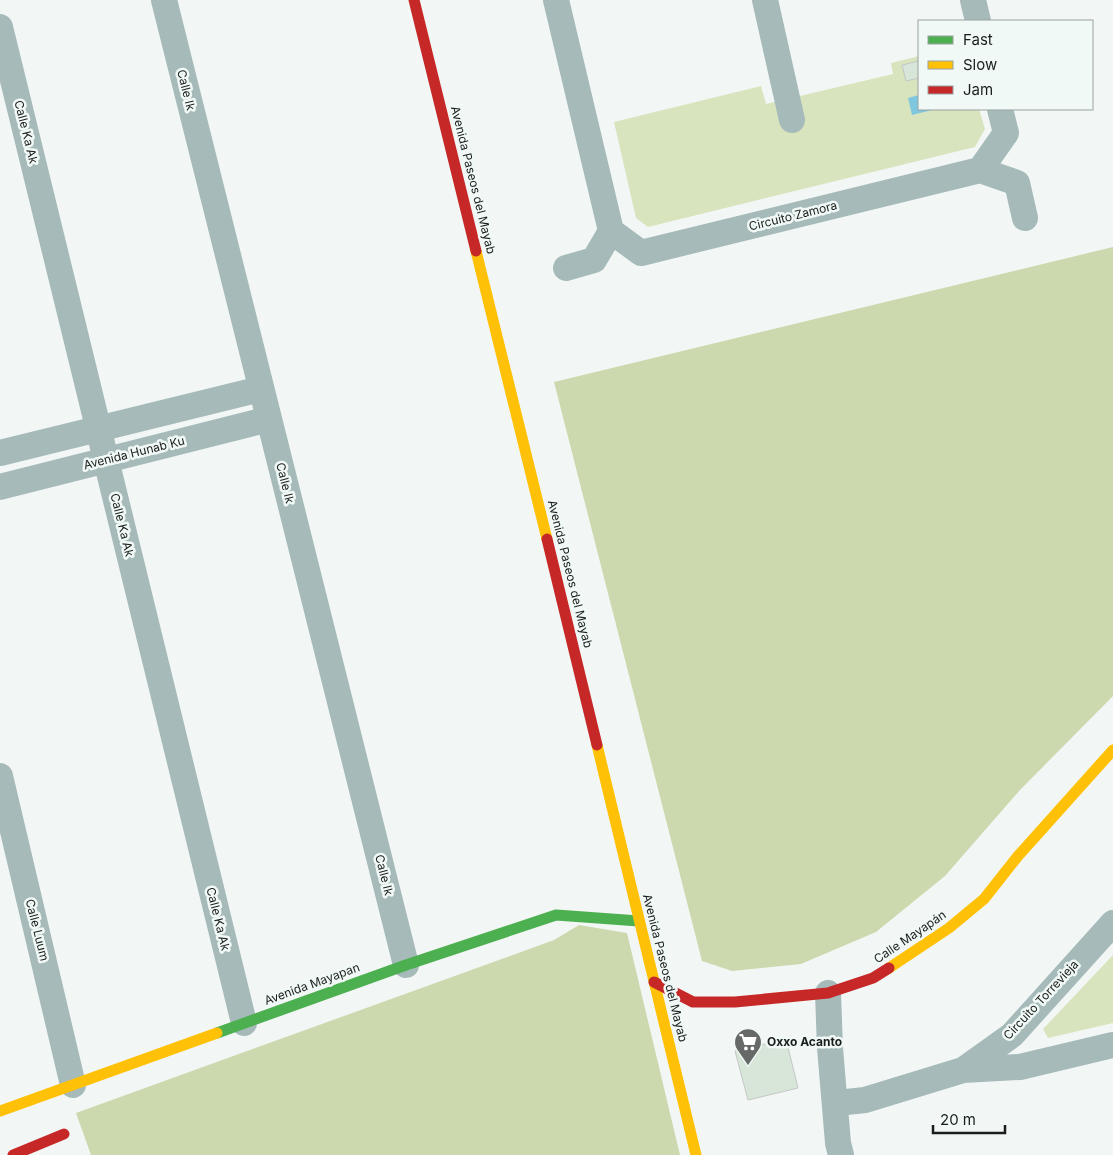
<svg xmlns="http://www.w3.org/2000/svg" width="1113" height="1155" viewBox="0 0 1113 1155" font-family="Inter,sans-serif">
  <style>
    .green { fill: #d8e4be }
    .forest { fill: #ccd9ae }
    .water { fill: #7fc7df }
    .building { fill: #d8e6da; stroke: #c3c7c5 }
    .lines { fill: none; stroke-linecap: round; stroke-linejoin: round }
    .street { stroke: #a6baba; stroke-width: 26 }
    .fast { stroke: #4caf50; stroke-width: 11 }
    .slow { stroke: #ffc107; stroke-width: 11 }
    .jam { stroke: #c62828; stroke-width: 11 }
    .labels { text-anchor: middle; stroke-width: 5; stroke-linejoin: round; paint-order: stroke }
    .street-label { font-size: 12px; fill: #1a1d1c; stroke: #f0f9f6 }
    .poi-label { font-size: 12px; font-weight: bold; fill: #1a1d1c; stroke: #f0f9f6; text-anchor: start }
  </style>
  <rect width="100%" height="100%" fill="#f2f7f5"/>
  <path class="green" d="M 919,56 L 919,109 L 979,109 L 985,129 L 975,147 L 648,227 L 636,218 L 614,122 L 761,86 L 766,104 L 893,74 L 891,63 Z
    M 1113,955 L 1113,1023 L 1048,1038 L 1043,1029 Z"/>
  <path class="forest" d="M 1113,247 L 1113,696 L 1020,790 L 945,876 L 876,932 L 801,964 L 732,971 L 702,961 L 554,382 Z
    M 579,925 L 627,933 L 680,1155 L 91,1155 L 76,1113 L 554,940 Z"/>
  <path class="water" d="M 919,95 L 919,109 L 936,109 L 912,115 L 908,98 Z"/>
  <path class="building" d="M 919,61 L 919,78 L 906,81 L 902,65 Z
    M 786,1039 L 798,1088 L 748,1100 L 735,1051 Z"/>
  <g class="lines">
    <path class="street" d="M 164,0 L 406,965
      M 556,0 L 611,231
      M 765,0 L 792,120
      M 973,0 L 978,21
      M 0,27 L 244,1023
      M 1000,109 L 1006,133 L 980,170 L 1017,183 L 1025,218
      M 566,268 L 594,260 L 611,231 L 641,253 L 980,170
      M 0,453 L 261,389
      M 0,487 L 269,419
      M 0,776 L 73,1085
      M 828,993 L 830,1048 L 838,1143 L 841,1155
      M 963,1070 L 1012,1035 L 1113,923
      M 837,1103 L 865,1100 L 963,1070 L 1020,1067 L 1113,1045"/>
    <path class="fast" d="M 217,1033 L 406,965 L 556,915 L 639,921"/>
    <path class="slow" d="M 476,251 L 547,539
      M 597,745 L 696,1155
      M 889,968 L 949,928 L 984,899 L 1018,856 L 1113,750
      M 0,1111 L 217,1033"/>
    <path class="jam" d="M 414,0 L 476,251
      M 547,539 L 597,745
      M 654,982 L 693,1002 L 735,1002 L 828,993 L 873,978 L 889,968
      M 13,1155 L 64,1134"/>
  </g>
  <defs>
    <g id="supermarket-pin" transform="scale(1.4375)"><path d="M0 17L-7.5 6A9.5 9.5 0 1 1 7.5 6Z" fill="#666968" stroke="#f0f9f6"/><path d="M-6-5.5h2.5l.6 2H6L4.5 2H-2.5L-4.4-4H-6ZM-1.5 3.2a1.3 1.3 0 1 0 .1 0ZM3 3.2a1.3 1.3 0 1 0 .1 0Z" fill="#fff"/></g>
  </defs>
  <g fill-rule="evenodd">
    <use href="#supermarket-pin" x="748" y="1042"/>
  </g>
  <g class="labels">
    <g class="street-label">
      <text transform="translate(186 90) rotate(76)" y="4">Calle Ik</text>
      <text transform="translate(26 132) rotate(76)" y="4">Calle Ka Ak</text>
      <text transform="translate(473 180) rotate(76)" y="4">Avenida Paseos del Mayab</text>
      <text transform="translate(793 216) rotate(-14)" y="4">Circuito Zamora</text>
      <text transform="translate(134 453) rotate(-14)" y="4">Avenida Hunab Ku</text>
      <text transform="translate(285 483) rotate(76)" y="4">Calle Ik</text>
      <text transform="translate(122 525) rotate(76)" y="4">Calle Ka Ak</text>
      <text transform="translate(570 574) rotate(76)" y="4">Avenida Paseos del Mayab</text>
      <text transform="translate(384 875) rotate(76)" y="4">Calle Ik</text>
      <text transform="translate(218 919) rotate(76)" y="4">Calle Ka Ak</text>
      <text transform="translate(37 930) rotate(76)" y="4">Calle Luum</text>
      <text transform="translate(910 937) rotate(-34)" y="4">Calle Mayapán</text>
      <text transform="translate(665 968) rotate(76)" y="4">Avenida Paseos del Mayab</text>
      <text transform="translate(312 984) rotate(-20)" y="4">Avenida Mayapan</text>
      <text transform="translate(1041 1000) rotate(-47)" y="4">Circuito Torrevieja</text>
    </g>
    <g class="poi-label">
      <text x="767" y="1046">Oxxo Acanto</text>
    </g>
  </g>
  <rect x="918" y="20" width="175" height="90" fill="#f0f9f6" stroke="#9aa19f"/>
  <rect x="928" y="36" width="25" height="8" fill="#4caf50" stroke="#9aa19f"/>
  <text x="963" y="45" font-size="15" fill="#1a1d1c">Fast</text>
  <rect x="928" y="61" width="25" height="8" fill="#ffc107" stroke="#9aa19f"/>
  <text x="963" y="70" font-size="15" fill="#1a1d1c">Slow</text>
  <rect x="928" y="86" width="25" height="8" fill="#c62828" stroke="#9aa19f"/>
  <text x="963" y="95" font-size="15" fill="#1a1d1c">Jam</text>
  <path d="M933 1125v8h72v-8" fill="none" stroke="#1a1d1c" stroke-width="2.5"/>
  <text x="940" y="1125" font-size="15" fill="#1a1d1c" stroke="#f0f9f6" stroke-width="4" paint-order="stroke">20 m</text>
</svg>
